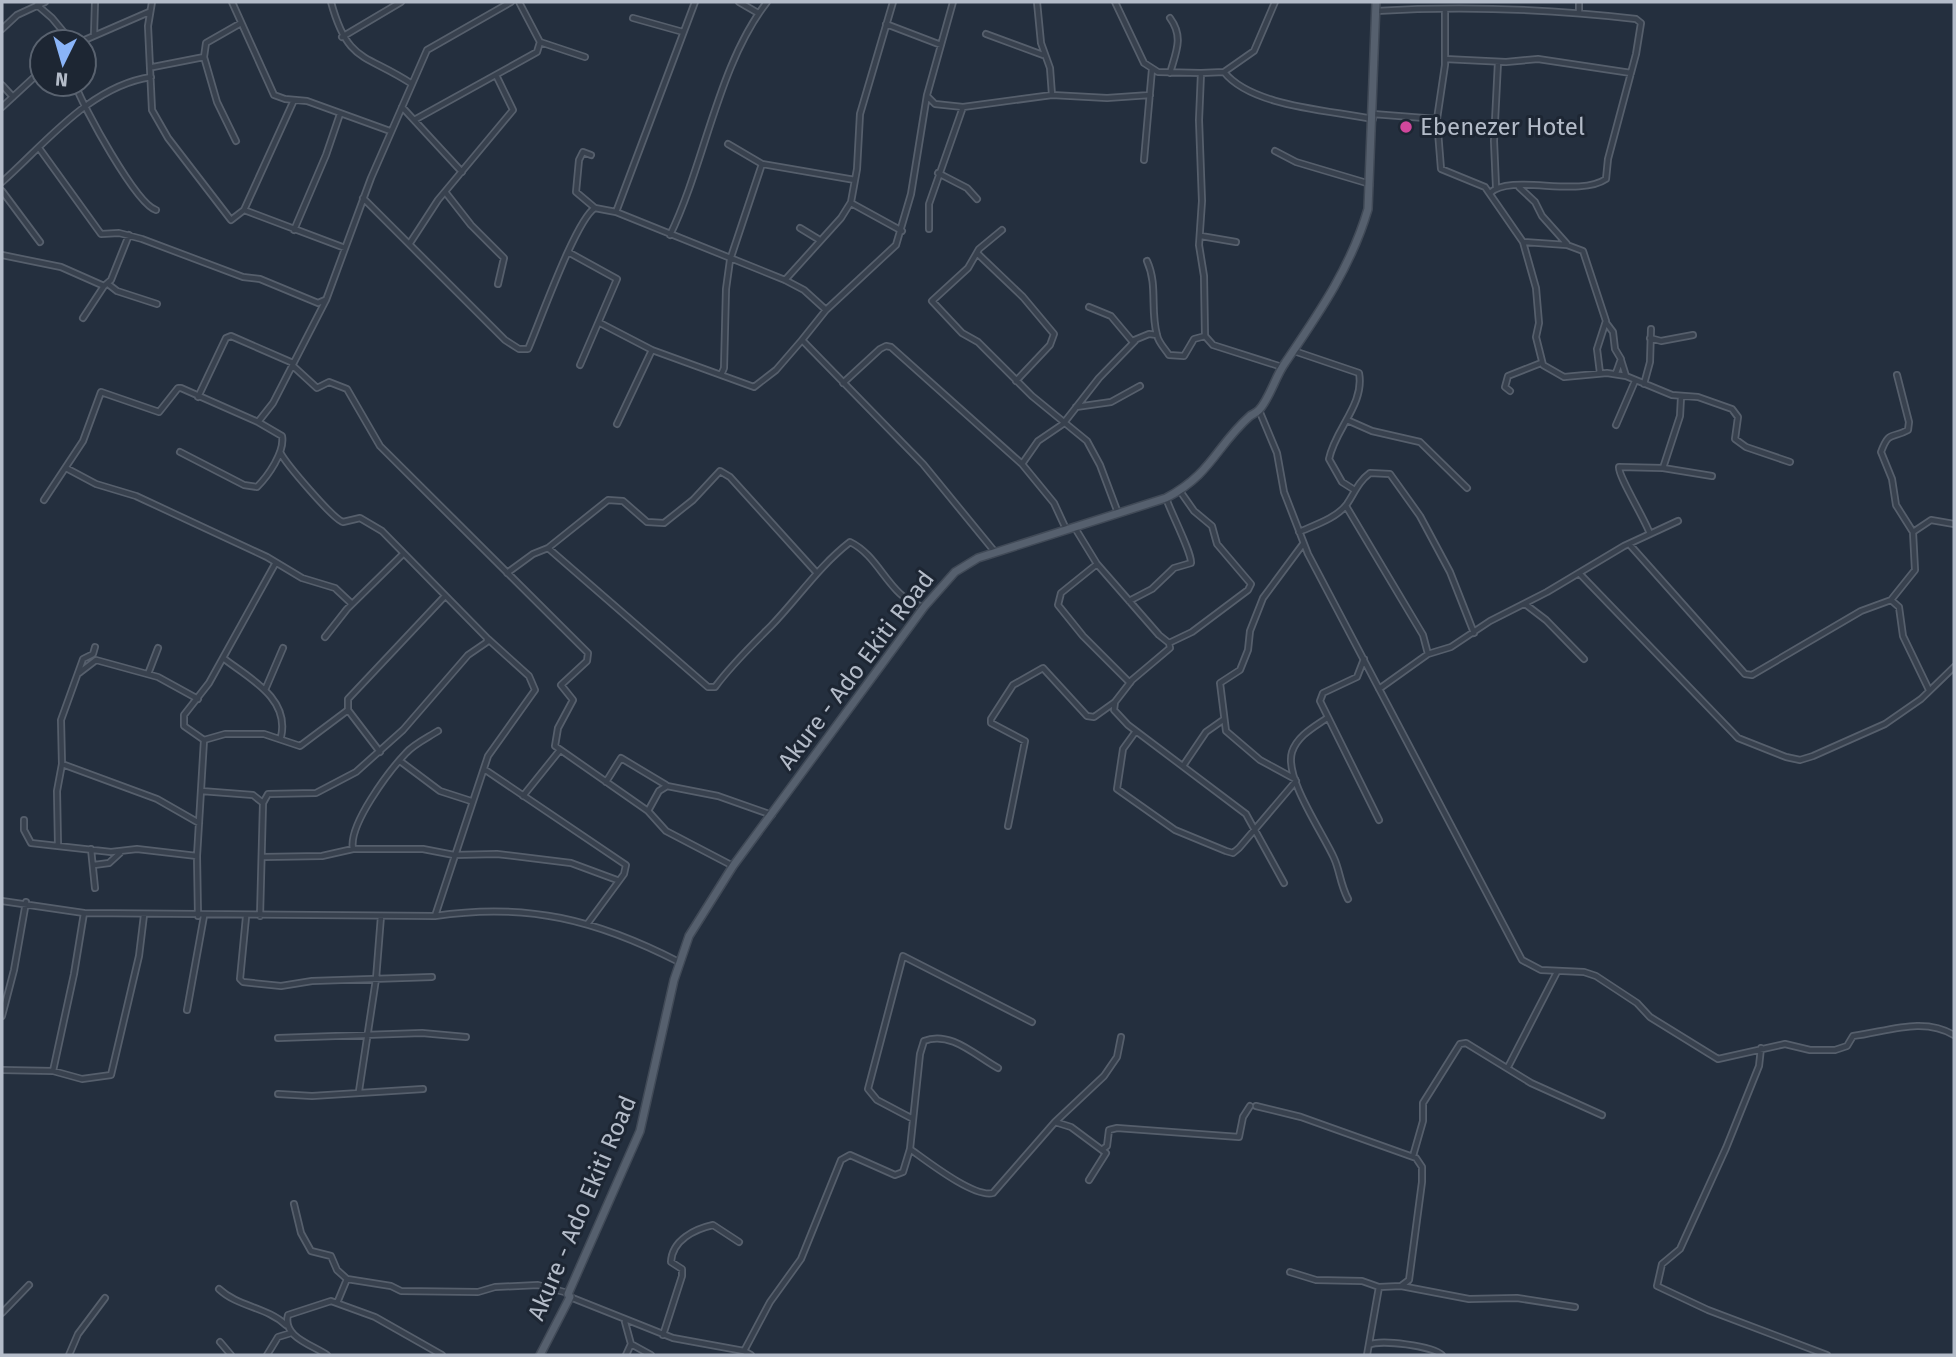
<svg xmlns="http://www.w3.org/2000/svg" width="1956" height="1357" viewBox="0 0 1956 1357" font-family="'Fira Sans',sans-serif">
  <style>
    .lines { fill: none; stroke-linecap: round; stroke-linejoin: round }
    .street-casing { stroke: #565f6c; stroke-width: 8 }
    .primary-casing { stroke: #414a57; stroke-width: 10 }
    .street { stroke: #38414e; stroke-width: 4.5 }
    .primary { stroke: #56606e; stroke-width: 7 }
    .hotel-dot { fill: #d1479c; stroke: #1d2633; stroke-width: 2.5 }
    .labels { text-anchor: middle; stroke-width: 6; stroke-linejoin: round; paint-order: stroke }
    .poi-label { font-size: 24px; fill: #b4bcc9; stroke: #1d2633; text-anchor: start }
    .street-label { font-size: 24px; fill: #b4bcc9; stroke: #1d2633 }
  </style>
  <rect width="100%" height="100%" fill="#242f3e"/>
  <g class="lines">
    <g class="street-casing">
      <path id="street" d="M 152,2 L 148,26 L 152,110 L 168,138 L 231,220 L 244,210 L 294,100
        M 232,2 L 274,95 L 285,99 L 307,101 L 390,131
        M 331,2 C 348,64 365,53 412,84
        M 739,2 L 758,13
        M 953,2 L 927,95 L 911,194 L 896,245 L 826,310 L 802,340 L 923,464 L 995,552
        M 1037,2 L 1041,43 L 1050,68 L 1052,95
        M 1115,2 L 1144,63 L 1158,72 L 1201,73 L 1224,72 L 1254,51 L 1275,2
        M 1579,2 L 1579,13
        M 37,5 L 52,18 L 72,42
        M 1376,11 C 1462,6 1550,9 1636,19 L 1641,23 L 1636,54 L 1608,159 L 1606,179 C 1578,198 1511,173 1490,193
        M 633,18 L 683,32
        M 886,24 L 941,45
        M 2,29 L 17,15 L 45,2
        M 986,34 L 1043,55
        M 94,35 L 95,2
        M 342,37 L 401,2
        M 80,42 L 149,12
        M 540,42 L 585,57
        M 204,57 L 206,43 L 241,23
        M 1445,59 L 1506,62 L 1538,59 L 1631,73
        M 153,67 L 204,57 L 217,102 L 236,141
        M 1224,72 C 1252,107 1330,110 1373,119
        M 1170,73 C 1176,52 1184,37 1170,18
        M 1201,73 L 1199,120 L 1202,201 L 1199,245 L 1204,276 L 1205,336 L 1213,345 L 1282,367
        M 75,84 C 83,107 136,204 156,210
        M 2,85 L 13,97
        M 928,97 L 935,104 L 963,107 L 1052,95 L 1107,98 L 1150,95
        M 2,107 L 42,70
        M 402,107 L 462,172
        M 1373,114 L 1437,119 L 1441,169 L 1485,187 L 1523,242 L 1536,288 L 1539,323 L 1536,337 L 1543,365 L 1564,377 L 1607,373 L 1626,376 L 1672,395 L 1698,397 L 1732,409 L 1738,417 L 1735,439 L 1746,447 L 1790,462
        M 416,119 L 537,52 L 540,42 L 519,2
        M 1437,119 L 1445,65 L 1445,9
        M 728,144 L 762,164
        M 39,148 L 101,234 L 119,233 L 142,239 L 243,277 L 260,279 L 318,303 L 325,300
        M 1275,151 L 1296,162 L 1370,184
        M 591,155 L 583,152 L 579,160 L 576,192 L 595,208
        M 1144,160 L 1152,69
        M 938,173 L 967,188 L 977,199
        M 2,182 C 46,143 90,86 151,77
        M 1496,187 L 1494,141 L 1498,62
        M 1519,187 L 1535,202 L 1542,216 L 1567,244
        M 2,191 L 40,242
        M 446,193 L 471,225 L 504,258 L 498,284
        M 363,198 L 505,340 L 519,349 L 528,349 C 539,324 576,219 595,208 L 616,212 L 785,280 L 804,290 L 826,310
        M 851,203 L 902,231
        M 244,210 L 345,248
        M 616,212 L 695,2
        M 800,228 L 818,239
        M 929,229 L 929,204 L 963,107
        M 294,230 L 326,155 L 340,114
        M 1002,230 L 979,249 L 968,268 L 932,301 L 962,333 L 978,342 L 1032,396 L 1087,441 L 1100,465 L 1118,513
        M 670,235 C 705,163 718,65 767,2
        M 1201,236 L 1236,242
        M 1523,242 L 1567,245 L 1583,251 L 1606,321 L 1597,349 L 1600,373
        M 410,243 L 438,200 L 513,110 L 496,75
        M 568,252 L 617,279 L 580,365
        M 978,254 L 1023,297 L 1054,334 L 1050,345 L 1016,381
        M 2,255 L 61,267 L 104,286
        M 1147,261 C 1158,285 1150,310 1157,335 C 1158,342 1165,349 1169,355 L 1184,356 L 1194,339 L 1205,336
        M 785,280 L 841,218 L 851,202 L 857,169 L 860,114 L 893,2
        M 108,284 L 117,291 L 157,304
        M 1089,307 L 1111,316 L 1132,341 L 1149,334 L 1157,335
        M 83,318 L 104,286 L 111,280 L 129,235
        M 600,323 L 652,350 L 754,387 L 776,370 L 802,340
        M 1607,324 L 1613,332 L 1615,349 L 1621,359 L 1616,373
        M 1650,338 L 1661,341 L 1693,335
        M 1294,351 L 1359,373 C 1365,404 1335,429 1329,459 L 1342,482 L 1353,489
        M 1621,360 L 1626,376
        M 293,366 L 317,388 L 329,382 L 347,389 L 380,446 L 588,653 L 587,661 L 561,685 L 573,700 L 558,728 L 555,746 L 648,811 L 666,831 L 733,866
        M 721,375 L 724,368 L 726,289 L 730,260 L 762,164 L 855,180
        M 843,383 L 880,349 L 886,346 L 891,347 L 1022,464 L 1054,503 L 1066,529
        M 1644,384 L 1650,362 L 1651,329
        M 1510,391 L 1505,387 L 1508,376 L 1541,363
        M 198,397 L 226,338 L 231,336 L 293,363
        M 1076,407 L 1111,402 L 1140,386
        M 1259,410 L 1277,453 L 1284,492 L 1308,554 L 1522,960 L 1541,970 L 1584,972 L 1596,976 L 1637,1003 L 1650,1017 L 1718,1059 L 1785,1044 L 1810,1050 L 1835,1050 L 1847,1046 L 1853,1036 C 1886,1032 1923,1016 1954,1035
        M 1347,420 L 1372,431 L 1420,442 L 1467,488
        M 617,424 L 652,350
        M 1616,425 L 1635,381
        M 180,452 L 244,485 L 257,487 C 268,476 285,452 282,436 L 258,422 L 273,403 L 326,300 L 371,178 L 427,50 L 511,2
        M 1022,464 L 1038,441 L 1063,424 L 1099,378 L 1135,341
        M 66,468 L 96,484 L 136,496 L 267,557 L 302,578 L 335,588 L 352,604
        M 1663,468 L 1680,416 L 1681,397
        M 44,500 L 83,441 L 101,392 L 159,412 L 178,388 L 181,388 L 258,422
        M 1346,506 L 1423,635 L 1428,654
        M 1075,528 L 1097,564 L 1159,635 L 1169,643
        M 1299,532 C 1315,525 1337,518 1347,504 C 1355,492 1358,482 1370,473 L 1390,474 L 1420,516 L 1450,572 L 1474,633
        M 1913,532 L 1931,520 L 1954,524
        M 1650,534 C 1645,519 1618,476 1619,467 L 1663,468 L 1712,476
        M 1630,545 L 1745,674 L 1752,675 L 1861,611 L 1891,600 L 1899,607 L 1903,636 L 1929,690
        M 548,548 L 608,500 L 623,501 L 647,522 L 664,523 L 693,500 L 720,471 L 730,477 L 816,572
        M 1097,564 L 1061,593 L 1058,605 L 1083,636 L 1130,683
        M 507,573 L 533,554 L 548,548 L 708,687 L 715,687 C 732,664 751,646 771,626 C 798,598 819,566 850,542 C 881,557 888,597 923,607
        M 1579,573 L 1738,738 L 1786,757 L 1800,760 L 1813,756 L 1885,724 L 1921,699 L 1954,667
        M 1891,600 L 1915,570 L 1913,532 L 1896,505 L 1892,479 L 1881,452 C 1889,430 1892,439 1908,430 L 1909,422 L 1897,375
        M 1129,601 L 1152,589 L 1174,568 L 1191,563 C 1192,553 1171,513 1166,498
        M 1525,604 L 1546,620 L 1584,659
        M 325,637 L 347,609 L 402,555
        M 95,647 L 93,654 L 83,659 L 61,720 L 62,764 L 157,799 L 199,823
        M 223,658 C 249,678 290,698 281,737
        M 1364,659 L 1357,677 L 1323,693 L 1320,701 L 1379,820
        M 79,673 L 96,660 L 158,677 L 198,699
        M 148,674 L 158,648
        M 1379,689 L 1428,654 L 1451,647 L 1490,621 L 1547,592 L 1624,546 L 1678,521
        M 265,690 L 283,648
        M 1115,702 L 1114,710 L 1128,725 L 1246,814 L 1284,883
        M 1327,718 C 1314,727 1297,736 1292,752 C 1284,778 1323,833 1334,858 C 1340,871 1340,884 1348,899
        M 1136,731 L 1123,749 L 1117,789 L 1175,830 L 1226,851 L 1233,853 L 1239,848 L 1296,781
        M 204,740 L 184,726 L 184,715 L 209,683 L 275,564
        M 204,740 L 225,734 L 264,734 L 300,746 L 348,710
        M 380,752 L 348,710 L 348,699 L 445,596
        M 400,761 L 440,791 L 471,801
        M 1183,766 L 1206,732 L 1223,720
        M 484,769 L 626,865 L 624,874 L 588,923
        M 1295,779 L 1260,760 L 1226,731 L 1220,683 L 1240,670 L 1248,650 L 1250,631 L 1263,598 L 1303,544
        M 606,782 L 621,758 L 666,785
        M 201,791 L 253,795 L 263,803
        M 523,796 L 560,750
        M 648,811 L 659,791 L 667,786 L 718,796 L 772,815
        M 24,820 L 24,830 L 31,843 L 111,852 L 137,849 L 197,856
        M 1008,826 L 1025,741 L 991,723 L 991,719 L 1013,685 L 1043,668 L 1087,716 L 1094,717 L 1115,702 L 1132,680 L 1170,648 L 1169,643 L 1192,632 L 1248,590 L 1251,584 L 1217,544 L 1212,526 L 1194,511 L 1180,491
        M 58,845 L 57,791 L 62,764
        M 91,849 L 95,888
        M 353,849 C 348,825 389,771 406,753 C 414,744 427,738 438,731
        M 263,857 L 322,856 L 353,849 L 423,849 L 454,855 L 497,854 L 571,863 L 617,880
        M 94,865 L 109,863 L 120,853
        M 2,901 L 84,913 L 435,916 C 527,902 597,920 679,962
        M 198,916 L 197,856 L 204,740
        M 260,916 L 263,803 L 268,794 L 316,793 L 356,772 L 403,730 L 468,655 L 487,642 L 487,638 L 382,531 L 360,518 L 343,522 C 333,519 286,464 280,452
        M 435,916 L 488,756 L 535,690 L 529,676 L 488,639
        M 246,917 L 240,979 L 243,982 L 281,986 L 312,981 L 432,977
        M 187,1010 L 204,916
        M 2,1016 L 14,970 L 26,902
        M 278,1038 L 422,1033 L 466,1037
        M 1761,1048 L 1759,1066 L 1726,1148 L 1680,1249 L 1662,1264 L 1657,1286 L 1708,1310 L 1827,1355
        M 1508,1067 L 1557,972
        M 2,1070 L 53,1071 L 82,1079 L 111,1075 L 139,956 L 144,915
        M 53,1071 L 74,974 L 84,913
        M 359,1091 L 376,979 L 381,916
        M 278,1094 L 312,1096 L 423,1089
        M 1256,1106 L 1301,1117 L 1416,1158 L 1422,1167 L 1422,1182 L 1409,1280 L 1401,1286
        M 913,1119 L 877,1100 L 868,1089 L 903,956 L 1032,1022
        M 1055,1122 L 1071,1127 L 1106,1153 L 1089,1180
        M 910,1149 C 927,1161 974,1198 993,1193 L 1055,1122 L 1104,1076 L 1117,1057 L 1121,1037
        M 1103,1149 L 1107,1146 L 1109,1130 L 1117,1128 L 1239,1137 L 1243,1117 L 1250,1106
        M 1413,1156 L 1423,1121 L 1423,1103 L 1460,1044 L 1466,1043 L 1531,1083 L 1602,1115
        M 294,1204 L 301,1233 L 311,1251 L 331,1256 L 337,1270 L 347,1279 L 337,1303
        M 1290,1272 L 1316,1280 L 1362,1281 L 1379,1287 L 1401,1286 L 1469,1299 L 1517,1298 L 1575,1307
        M 347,1279 L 391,1286 L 401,1291 L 478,1292 L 495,1287 L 538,1285 L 568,1293
        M 219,1289 C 238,1307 267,1307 286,1325
        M 570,1297 L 673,1338 L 744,1351 L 751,1355
        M 2,1313 L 29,1285
        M 625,1322 L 631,1344 L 626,1355
        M 663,1335 L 682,1276 L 682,1269 L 671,1262 C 672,1240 695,1229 713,1225 L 739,1242
        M 220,1342 L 231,1355
        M 631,1344 L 651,1355
        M 1369,1345 C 1380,1339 1433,1346 1442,1355
        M 744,1351 L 770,1302 L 801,1259 L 841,1160 L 850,1155 L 895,1175 L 903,1172 L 910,1149 L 920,1054 L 924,1041 C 950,1030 976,1056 998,1068
        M 69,1355 L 78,1334 L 105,1298
        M 267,1355 L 278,1337 L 291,1333
        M 327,1355 C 313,1345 282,1337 288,1315 L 331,1301 L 375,1317 L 442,1355
        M 1367,1355 L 1379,1287"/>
    </g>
    <g class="primary-casing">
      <path id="primary" d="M 540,1355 L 570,1297 L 568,1294 L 640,1131 L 674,980 L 689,936 L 733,866 L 924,607 L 955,572 L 978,558 L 1166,498 C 1212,474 1216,446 1250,416 C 1253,414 1256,413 1259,410 C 1270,398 1275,377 1285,363 C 1319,313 1351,267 1368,209 L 1376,2"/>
    </g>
    <use href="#street" class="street"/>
    <use href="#primary" class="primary"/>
  </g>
  <circle class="hotel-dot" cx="1406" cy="127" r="7"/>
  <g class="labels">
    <g class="poi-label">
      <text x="1420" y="135">Ebenezer Hotel</text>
    </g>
    <g class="street-label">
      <text transform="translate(856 670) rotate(-53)" y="8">Akure - Ado Ekiti Road</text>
      <text transform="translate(582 1208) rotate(-67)" y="8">Akure - Ado Ekiti Road</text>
    </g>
  </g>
  <rect width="1956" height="1357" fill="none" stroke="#b4bcc9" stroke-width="7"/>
  <g transform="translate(63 63) rotate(185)"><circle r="33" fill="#1d2633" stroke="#59626f" stroke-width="2"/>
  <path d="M0-5L12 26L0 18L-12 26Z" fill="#8ab4f8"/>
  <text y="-10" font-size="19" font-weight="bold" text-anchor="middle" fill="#b4bcc9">N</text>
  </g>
</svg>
